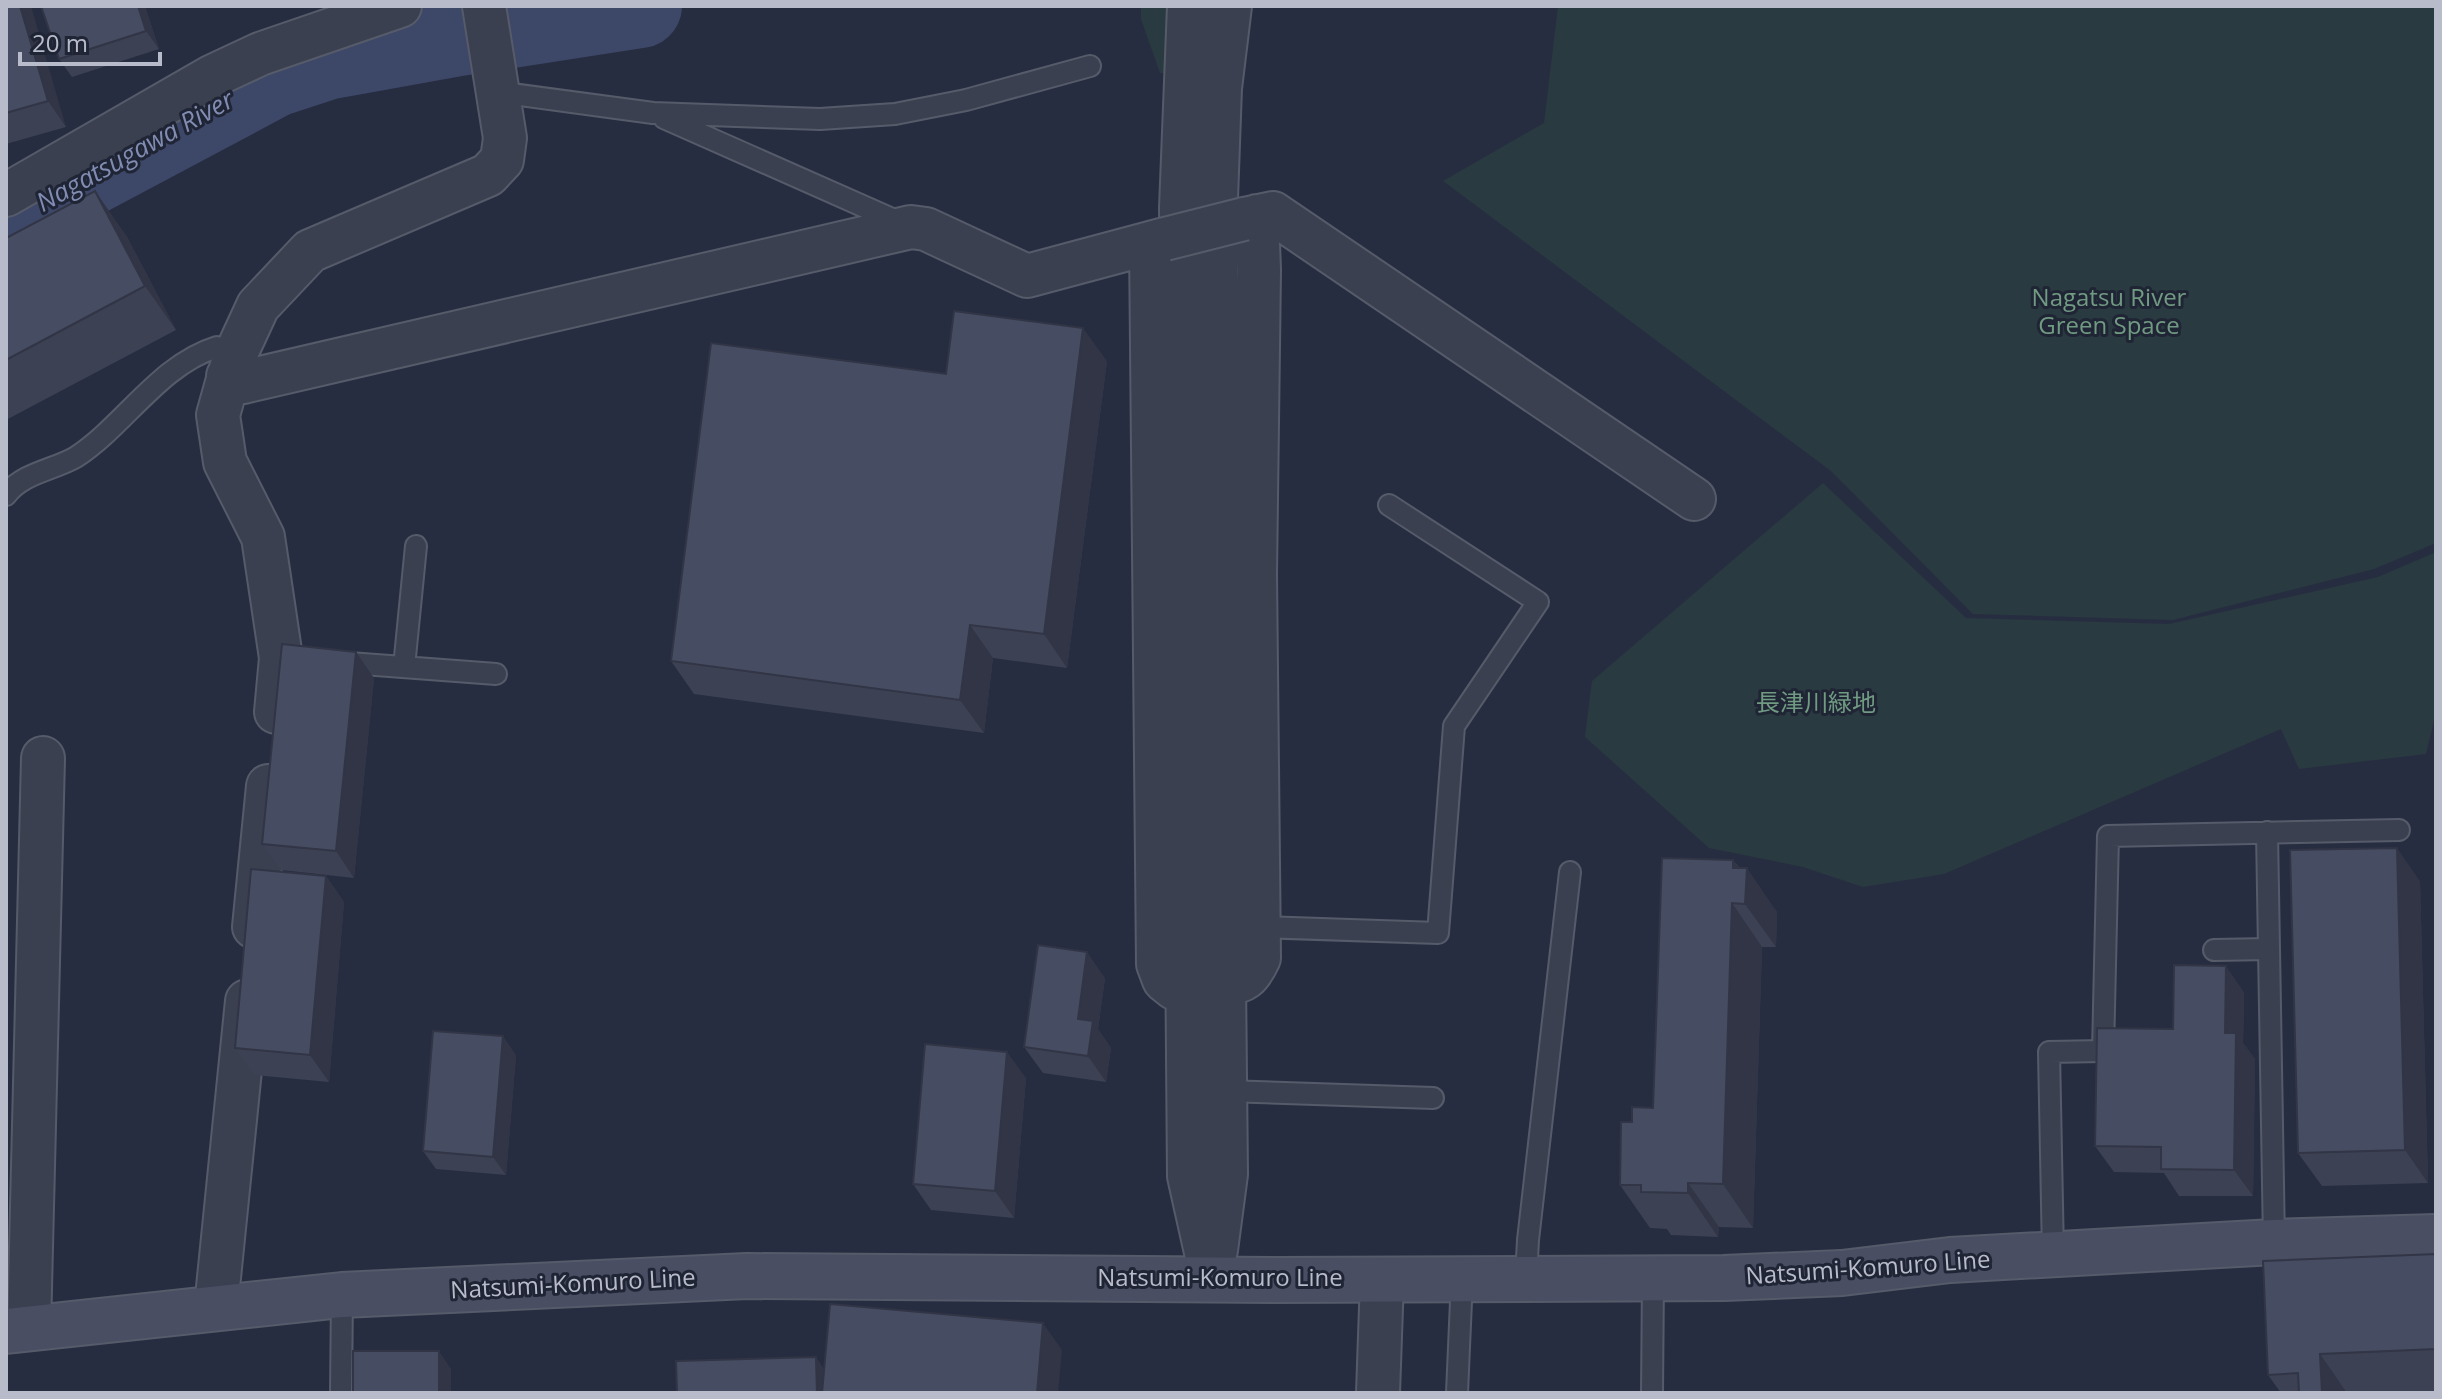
<svg xmlns="http://www.w3.org/2000/svg" width="2442" height="1399" viewBox="0 0 2442 1399" font-family="'Open Sans','Noto Sans JP',sans-serif">
  <style>
    .green { fill: #293a41 }
    .lines { fill: none; stroke-linecap: round; stroke-linejoin: round }
    .river { stroke: #3d4768; stroke-width: 84 }
    .service-casing { stroke: #565b6a; stroke-width: 24 }
    .minor-casing { stroke: #565b6a; stroke-width: 46 }
    .secondary-casing { stroke: #565b6a; stroke-width: 48 }
    .service { stroke: #3b4050; stroke-width: 20 }
    .minor { stroke: #3b4050; stroke-width: 42 }
    .secondary { stroke: #494e63; stroke-width: 44 }
    .minor-bridge-casing { stroke: #565b6a; stroke-width: 46; stroke-linecap: butt }
    .minor-bridge { stroke: #3b4050; stroke-width: 42 }
    .wall { fill: #3c4154 }
    .shaded-wall { fill: #313545 }
    .building { fill: #464c62; stroke: #313545; stroke-width: 2 }
    .labels { text-anchor: middle; stroke-width: 6; stroke-linejoin: round; paint-order: stroke }
    .park-label { font-size: 24px; fill: #709a82; stroke: #202535 }
    .street-label { font-size: 24px; fill: #b8bbca; stroke: #202535 }
    .water-label { font-size: 26px; font-style: italic; fill: #808cb1; stroke: #202535 }
  </style>
  <rect width="100%" height="100%" fill="#272d40"/>
  <path class="green" d="M 1141,6 L 1174,6 L 1169,73 L 1160,73 L 1141,19 Z
    M 1558,6 L 2436,6 L 2436,543 L 2374,569 L 2173,620 L 1973,614 L 1831,471 L 1443,181 L 1544,123 Z
    M 1823,483 L 1966,618 L 2169,624 L 2378,577 L 2436,552 L 2436,712 L 2426,754 L 2299,769 L 2281,729 L 1944,874 L 1863,887 L 1803,867 L 1709,848 L 1585,737 L 1592,681 Z"/>
  <g class="lines">
    <path class="river" d="M 6,221 L 90,173 L 274,75 L 326,58 L 459,34 L 640,6"/>
    <g class="service-casing">
      <path id="service" d="M 497,92 L 653,113 L 820,119 L 895,114 L 966,100 L 1090,66
        M 664,118 L 901,223
        M 6,495 C 22,473 54,470 76,457 C 125,425 159,365 217,347 L 234,358
        M 336,662 L 496,674
        M 404,667 L 416,546
        M 2267,832 L 2274,1242
        M 1259,927 L 1438,933 L 1454,726 L 1538,602 L 1389,505
        M 2214,950 L 2269,949
        M 1225,1091 L 1433,1098
        M 2053,1255 L 2049,1052 L 2103,1051 L 2108,836 L 2399,830
        M 1526,1278 L 1528,1240 L 1570,872
        M 341,1393 L 342,1295
        M 1457,1393 L 1462,1278
        M 1652,1393 L 1653,1278"/>
    </g>
    <g class="minor-casing">
      <path id="minor" d="M 1189,6 L 1181,208 L 1189,1176 L 1212,1279
        M 6,195 L 213,76 L 260,54 L 400,6
        M 1244,219 L 1273,213 L 1694,499
        M 1151,243 L 1158,964 L 1164,980 L 1174,988 L 1188,986
        M 228,376 L 243,382 L 911,227 L 926,229 L 1027,276 L 1165,239
        M 276,712 L 281,658 L 263,537 L 225,462 L 218,415 L 234,358 L 258,306 L 310,251 L 488,175 L 502,160 L 505,138 L 484,6
        M 254,927 L 268,786
        M 1223,984 C 1244,983 1250,977 1259,958 L 1255,574 L 1259,270 L 1257,216
        M 1216,1250 L 1226,1174 L 1216,199 L 1220,88 L 1230,6
        M 216,1307 L 247,1001
        M 29,1329 L 43,758
        M 1378,1393 L 1382,1279"/>
    </g>
    <g class="secondary-casing">
      <path id="secondary" d="M 6,1331 L 342,1295 L 747,1276 L 1276,1280 L 1724,1278 L 1842,1273 L 1950,1260 L 2274,1242 L 2436,1237"/>
    </g>
    <use href="#service" class="service"/>
    <use href="#minor" class="minor"/>
    <use href="#secondary" class="secondary"/>
    <g class="minor-bridge-casing">
      <path id="minor-bridge" d="M 1165,239 L 1244,219"/>
    </g>
    <use href="#minor-bridge" class="minor-bridge"/>
  </g>
  <path class="wall" d="M 6,6 L 66,127 L 6,144 Z
    M 145,6 L 159,49 L 72,77 L 59,59 Z
    M 126,235 L 176,330 L 6,420 L 6,238 Z
    M 1107,361 L 1067,668 L 993,658 L 984,733 L 694,694 L 671,661 L 946,374 Z
    M 374,678 L 354,878 L 281,870 L 262,844 Z
    M 1733,860 L 1777,912 L 1776,947 L 1762,947 L 1753,1228 L 1719,1227 L 1718,1237 L 1671,1235 L 1667,1229 L 1650,1228 L 1620,1185 L 1632,1122 L 1653,1108 Z
    M 326,876 L 344,902 L 329,1082 L 254,1075 L 235,1048 Z
    M 2420,881 L 2428,1183 L 2322,1186 L 2298,1153 Z
    M 1105,978 L 1098,1029 L 1111,1048 L 1106,1082 L 1043,1073 L 1024,1047 Z
    M 2244,992 L 2243,1043 L 2255,1059 L 2253,1196 L 2179,1196 L 2164,1173 L 2114,1172 L 2095,1146 L 2173,1029 Z
    M 516,1055 L 506,1175 L 436,1169 L 423,1151 Z
    M 1026,1078 L 1014,1218 L 931,1210 L 913,1184 Z
    M 2436,1254 L 2436,1393 L 2281,1393 L 2268,1375 Z"/>
  <path class="shaded-wall" d="M 20,6 L 31,6 L 66,127 L 48,101 Z
    M 138,6 L 145,6 L 159,49 L 146,31 Z
    M 95,191 L 126,235 L 176,330 L 145,286 Z
    M 1083,328 L 1107,361 L 1067,668 L 1044,634 Z
    M 970,625 L 993,658 L 984,733 L 960,700 Z
    M 356,652 L 374,678 L 354,878 L 336,851 Z
    M 2397,848 L 2420,881 L 2428,1183 L 2405,1150 Z
    M 1733,860 L 1746,878 L 1747,868 L 1777,912 L 1776,947 L 1745,904 L 1733,868 Z
    M 326,876 L 344,902 L 329,1082 L 310,1055 Z
    M 1732,903 L 1762,947 L 1753,1228 L 1723,1184 Z
    M 1087,952 L 1105,978 L 1098,1029 L 1111,1048 L 1106,1082 L 1088,1056 L 1078,1019 Z
    M 2226,966 L 2244,992 L 2243,1043 L 2255,1059 L 2253,1196 L 2234,1170 L 2225,1033 Z
    M 503,1036 L 516,1055 L 506,1175 L 493,1157 Z
    M 1007,1052 L 1026,1078 L 1014,1218 L 995,1191 Z
    M 1688,1183 L 1719,1227 L 1718,1237 L 1688,1193 Z
    M 1043,1323 L 1062,1350 L 1058,1393 L 1037,1393 Z
    M 439,1351 L 451,1369 L 451,1393 L 439,1393 Z
    M 2320,1354 L 2347,1393 L 2322,1393 Z
    M 816,1357 L 828,1375 L 829,1393 L 817,1393 Z"/>
  <path class="building" d="M 6,6 L 20,6 L 48,101 L 6,113 Z
    M 41,6 L 138,6 L 146,31 L 59,59 Z
    M 95,191 L 145,286 L 6,360 L 6,238 Z
    M 954,311 L 1083,328 L 1044,634 L 970,625 L 960,700 L 671,661 L 711,343 L 946,374 Z
    M 282,644 L 356,652 L 336,851 L 262,844 Z
    M 2397,848 L 2405,1150 L 2298,1153 L 2290,850 Z
    M 1662,858 L 1733,860 L 1733,868 L 1747,868 L 1745,904 L 1732,903 L 1723,1184 L 1688,1183 L 1688,1193 L 1641,1192 L 1641,1185 L 1620,1185 L 1621,1122 L 1632,1122 L 1632,1107 L 1653,1108 Z
    M 251,869 L 326,876 L 310,1055 L 235,1048 Z
    M 1038,945 L 1087,952 L 1078,1019 L 1093,1021 L 1088,1056 L 1024,1047 Z
    M 2174,965 L 2226,966 L 2225,1033 L 2236,1033 L 2234,1170 L 2161,1169 L 2161,1147 L 2095,1146 L 2097,1028 L 2173,1029 Z
    M 433,1031 L 503,1036 L 493,1157 L 423,1151 Z
    M 925,1044 L 1007,1052 L 995,1191 L 913,1184 Z
    M 2436,1254 L 2436,1349 L 2320,1354 L 2322,1393 L 2299,1393 L 2298,1373 L 2268,1375 L 2263,1261 Z
    M 830,1304 L 1043,1323 L 1037,1393 L 822,1393 Z
    M 353,1351 L 439,1351 L 439,1393 L 353,1393 Z
    M 816,1357 L 817,1393 L 677,1393 L 676,1361 Z"/>
  <g class="labels">
    <g class="park-label">
      <text x="2109" y="306">Nagatsu River<tspan x="2109" dy="28">Green Space</tspan></text>
      <text x="1816" y="711">長津川緑地</text>
    </g>
    <g class="street-label">
      <text transform="translate(1868 1268) rotate(-4)" y="8">Natsumi-Komuro Line</text>
      <text x="1220" y="1286">Natsumi-Komuro Line</text>
      <text transform="translate(573 1284) rotate(-3)" y="8">Natsumi-Komuro Line</text>
    </g>
    <g class="water-label">
      <text transform="translate(135 151) rotate(-29)" y="9">Nagatsugawa River</text>
    </g>
  </g>
  <rect width="2442" height="1399" fill="none" stroke="#b8bbca" stroke-width="16"/>
  <path d="M20 52v12h140v-12" fill="none" stroke="#b8bbca" stroke-width="4"/>
  <text x="32" y="52" font-size="24" fill="#b8bbca" stroke="#202535" stroke-width="6" paint-order="stroke">20 m</text>
</svg>
